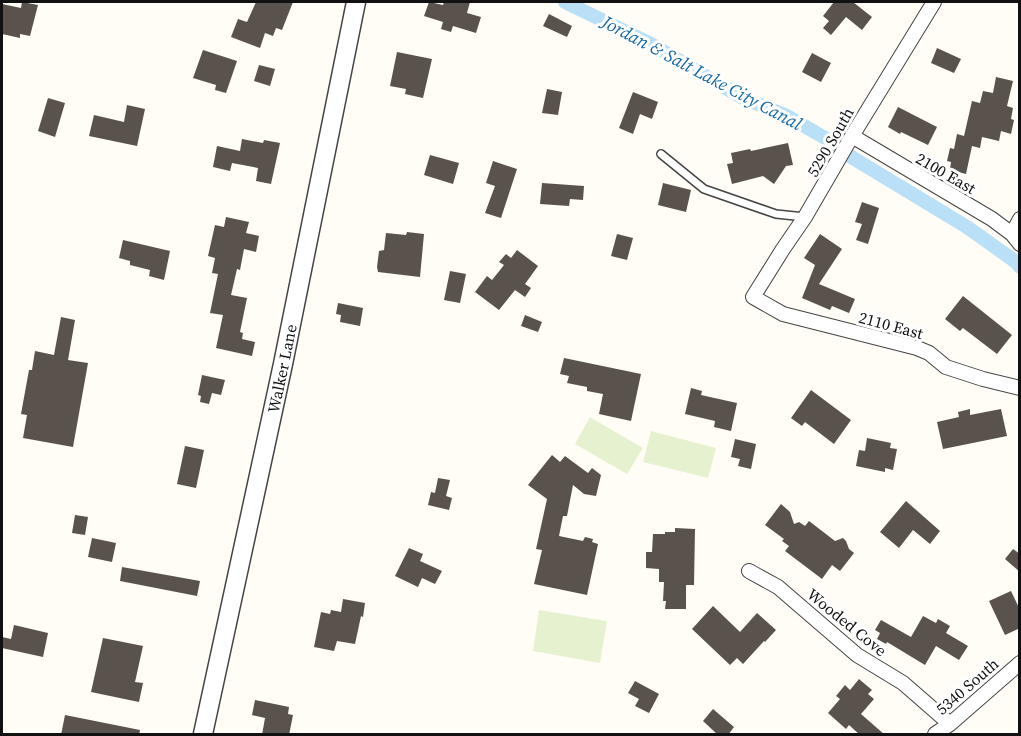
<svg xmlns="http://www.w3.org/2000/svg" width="1021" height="736" viewBox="0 0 1021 736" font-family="'Source Serif 4',serif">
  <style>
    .pitch { fill: #e6f2cf }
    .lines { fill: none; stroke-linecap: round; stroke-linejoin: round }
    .canal { stroke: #b9e0f7; stroke-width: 14 }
    .building { fill: #5a524d }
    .service-casing { stroke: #444; stroke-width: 10 }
    .minor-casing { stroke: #444; stroke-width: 16 }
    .tertiary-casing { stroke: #444; stroke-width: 21 }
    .service { stroke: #fff; stroke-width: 7 }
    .minor { stroke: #fff; stroke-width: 14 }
    .tertiary { stroke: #fff; stroke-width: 18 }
    .labels { text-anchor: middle; stroke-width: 6; stroke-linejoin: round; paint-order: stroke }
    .street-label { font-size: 16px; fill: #111; stroke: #fff }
    .water-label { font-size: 18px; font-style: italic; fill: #1768a6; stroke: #fff }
  </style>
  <rect width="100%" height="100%" fill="#fffdf5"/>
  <path class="pitch" d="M 590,417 L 643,448 L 627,474 L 575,444 Z
    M 651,431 L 716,448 L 708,478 L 643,462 Z
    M 539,610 L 607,621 L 600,663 L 533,651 Z"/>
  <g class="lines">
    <path class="canal" d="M 565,2 L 651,44 L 741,97 L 787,116 L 832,142 L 837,146
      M 848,155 L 967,227 L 1016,262 L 1020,267"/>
  </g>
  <path class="building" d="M 22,2 L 38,5 L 30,36 L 20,34 L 20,38 L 2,34 L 2,4 L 21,8 Z
    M 256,2 L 293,2 L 282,30 L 276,28 L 273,36 L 265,33 L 260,48 L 231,37 L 238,19 L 247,22 Z
    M 429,2 L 443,5 L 444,2 L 470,2 L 467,13 L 481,17 L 476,33 L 453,26 L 451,32 L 441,29 L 443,22 L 424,16 Z
    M 834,2 L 853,2 L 872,17 L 862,30 L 846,17 L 831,35 L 823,28 L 829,21 L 823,16 Z
    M 549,14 L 572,26 L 567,37 L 543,26 Z
    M 937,48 L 961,59 L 954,73 L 931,63 Z
    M 203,50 L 237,61 L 226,93 L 215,90 L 216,85 L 193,78 Z
    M 397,52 L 432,59 L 423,98 L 405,94 L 406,89 L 390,86 Z
    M 812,53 L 831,63 L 821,82 L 802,72 Z
    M 259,65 L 275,69 L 270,86 L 254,81 Z
    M 996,77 L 1013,81 L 1007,106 L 1013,108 L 1011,119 L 1014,120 L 1011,134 L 1001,131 L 999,141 L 982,137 L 980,148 L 972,146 L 966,174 L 950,170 L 951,162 L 947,161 L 950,148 L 954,149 L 957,134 L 964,136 L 972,101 L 980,103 L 983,91 L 993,93 Z
    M 547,89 L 562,92 L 558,115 L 542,113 Z
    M 633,92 L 658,102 L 652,119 L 640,114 L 633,134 L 619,128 Z
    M 48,98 L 65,103 L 55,137 L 38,131 Z
    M 127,105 L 145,109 L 137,146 L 89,136 L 94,115 L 124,122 Z
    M 898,107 L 937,127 L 928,145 L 901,132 L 900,134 L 888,127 Z
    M 242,139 L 263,143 L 264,140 L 280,143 L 271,184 L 256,181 L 258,168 L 232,163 L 230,171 L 213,167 L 217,146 L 240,151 Z
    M 788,143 L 793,165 L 786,166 L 774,184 L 763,176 L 732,184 L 727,164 L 733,163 L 731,153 L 750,149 L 751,151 Z
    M 430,155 L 459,163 L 453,184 L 424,175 Z
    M 493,161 L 517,169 L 501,218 L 485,213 L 495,186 L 486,183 Z
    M 542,183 L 584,186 L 583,200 L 570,199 L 569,206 L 540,204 Z
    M 663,183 L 691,190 L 686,212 L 658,205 Z
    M 862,202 L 879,208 L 868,244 L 856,240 L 862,224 L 855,222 Z
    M 226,217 L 249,222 L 246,233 L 259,236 L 256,252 L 244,249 L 240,270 L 237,269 L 231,295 L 247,298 L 240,332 L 243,333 L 242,339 L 255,342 L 252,356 L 216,348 L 223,315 L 210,313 L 218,274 L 212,273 L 215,258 L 208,256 L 215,225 L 224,227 Z
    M 407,232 L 424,234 L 420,277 L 378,272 L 377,267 L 379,251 L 384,250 L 386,233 L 406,235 Z
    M 617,234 L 633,238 L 627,260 L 611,256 Z
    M 820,234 L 842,249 L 819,284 L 855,299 L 849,313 L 832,306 L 830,310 L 802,298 L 815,265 L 804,258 Z
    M 123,240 L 170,251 L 164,280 L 149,276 L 150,270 L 130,265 L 130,261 L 119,258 Z
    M 517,250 L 538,266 L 525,284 L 531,288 L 525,297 L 515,290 L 499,310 L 475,292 L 487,276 L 492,280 L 504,265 L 499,262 L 506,254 L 511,258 Z
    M 450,271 L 466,274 L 460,303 L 444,300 Z
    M 963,296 L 1012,335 L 997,354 L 963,328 L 960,331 L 945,319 Z
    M 338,303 L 363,308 L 360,326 L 340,322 L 341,315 L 336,314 Z
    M 525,315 L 542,322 L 538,332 L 521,326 Z
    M 61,317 L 75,320 L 68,360 L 88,363 L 73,447 L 23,438 L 27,415 L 21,414 L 29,370 L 32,370 L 35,351 L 54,355 Z
    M 564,358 L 641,374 L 631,421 L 599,414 L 603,394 L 587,391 L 587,387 L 567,383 L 569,376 L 560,374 Z
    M 202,375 L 225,380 L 221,395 L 212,393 L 209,404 L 200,402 L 201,396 L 198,395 Z
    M 691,388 L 702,391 L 701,395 L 737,403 L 731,431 L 714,427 L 715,421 L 685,414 Z
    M 811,390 L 851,420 L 834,444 L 805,422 L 802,426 L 791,418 Z
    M 970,409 L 970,415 L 1001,409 L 1007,436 L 943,449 L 937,422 L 959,417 L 958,412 Z
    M 867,438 L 891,443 L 890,448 L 897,449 L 893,470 L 885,468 L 885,472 L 856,466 L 859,450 L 865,451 Z
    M 735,439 L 756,444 L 751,469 L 738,466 L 740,459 L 731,457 Z
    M 185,446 L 204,450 L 196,488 L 177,484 Z
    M 552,455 L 560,462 L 565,456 L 588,473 L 592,468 L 601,475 L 596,496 L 584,494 L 573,485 L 567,516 L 563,516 L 559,536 L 583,541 L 585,537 L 593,539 L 592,542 L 598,544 L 587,595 L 534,584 L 542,550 L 536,549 L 547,499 L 528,485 Z
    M 438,478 L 450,480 L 446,496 L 452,498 L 449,510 L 428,505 L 431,492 L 435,493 Z
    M 906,501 L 940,531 L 930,544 L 913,530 L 899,548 L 880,532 Z
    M 781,504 L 790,512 L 794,524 L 799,522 L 805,526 L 809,521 L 835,541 L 843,538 L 846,541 L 849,549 L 854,553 L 840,571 L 832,565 L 822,579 L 785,551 L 789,546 L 782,541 L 784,539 L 765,525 Z
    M 75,515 L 88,517 L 85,535 L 72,533 Z
    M 675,528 L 695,529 L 694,585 L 686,585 L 686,609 L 665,609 L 666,601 L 663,601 L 664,582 L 659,582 L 659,569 L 646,568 L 646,552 L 652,552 L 653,534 L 665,534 L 665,532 L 675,532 Z
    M 92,538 L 116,543 L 112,562 L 88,557 Z
    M 409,548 L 423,554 L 420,561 L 442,571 L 435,584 L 422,578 L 418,587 L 395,576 Z
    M 1013,549 L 1020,554 L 1020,572 L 1005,559 Z
    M 122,567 L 200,581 L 197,596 L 120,581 Z
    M 1011,591 L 1020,610 L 1020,628 L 1005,635 L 989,601 Z
    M 343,599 L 365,603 L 363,617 L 361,616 L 355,644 L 337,641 L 334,651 L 314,647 L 321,612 L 330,614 L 331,610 L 341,612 Z
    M 713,606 L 740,632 L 757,613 L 776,630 L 765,642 L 764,641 L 743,664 L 737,658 L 730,665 L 692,629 Z
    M 923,616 L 936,623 L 938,619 L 950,626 L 946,633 L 968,646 L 959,660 L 936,646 L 925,665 L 887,642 L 886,644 L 877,639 L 880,633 L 875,630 L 881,620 L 911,637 Z
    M 14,625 L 48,633 L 43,657 L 2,648 L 2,637 L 11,639 Z
    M 103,638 L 143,646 L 135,682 L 143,683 L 139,702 L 91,692 Z
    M 859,679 L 872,690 L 868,694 L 874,699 L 861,714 L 885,735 L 860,735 L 849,725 L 846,729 L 828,713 L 840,699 L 836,696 L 845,685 L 850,690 Z
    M 635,681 L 659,694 L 649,713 L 635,706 L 639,699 L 628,693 Z
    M 255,700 L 289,707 L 288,714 L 293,715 L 289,735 L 262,735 L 265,718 L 252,715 Z
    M 713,709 L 734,727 L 728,735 L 718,735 L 703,721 Z
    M 65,715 L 140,730 L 139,735 L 61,735 Z"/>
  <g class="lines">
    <g class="service-casing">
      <path id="service" d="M 661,154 L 704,189 L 776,214 L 805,217"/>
    </g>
    <g class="minor-casing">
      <path id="minor" d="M 934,2 L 852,136 L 805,217 L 783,249 L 753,297 L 783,314 L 917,348 L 929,353 L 946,367 L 983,379 L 1020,388
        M 852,136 L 992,219 L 1012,234 L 1020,244
        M 1012,234 L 1020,219
        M 749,571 L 778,587 L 857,655 L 903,683 L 950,724
        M 935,734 L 950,724 L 1020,663"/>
    </g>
    <g class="tertiary-casing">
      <g id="tertiary">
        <path id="s1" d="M 203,734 L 283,364 L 356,2"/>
      </g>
    </g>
    <use href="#service" class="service"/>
    <use href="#minor" class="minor"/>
    <use href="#tertiary" class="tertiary"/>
  </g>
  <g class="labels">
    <g class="street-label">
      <text transform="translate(830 142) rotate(-60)" y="6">5290 South</text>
      <text transform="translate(946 173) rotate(30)" y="6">2100 East</text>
      <text transform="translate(891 325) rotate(15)" y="6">2110 East</text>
      <text dy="6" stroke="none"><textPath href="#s1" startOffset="374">Walker Lane</textPath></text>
      <text transform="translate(847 622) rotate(39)" y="6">Wooded Cove</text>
      <text transform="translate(967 686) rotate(-41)" y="6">5340 South</text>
    </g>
    <g class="water-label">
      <text transform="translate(702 73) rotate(28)" y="6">Jordan &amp; Salt Lake City Canal</text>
    </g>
  </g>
  <rect width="1021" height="736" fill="none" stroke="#111111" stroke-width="6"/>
</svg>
